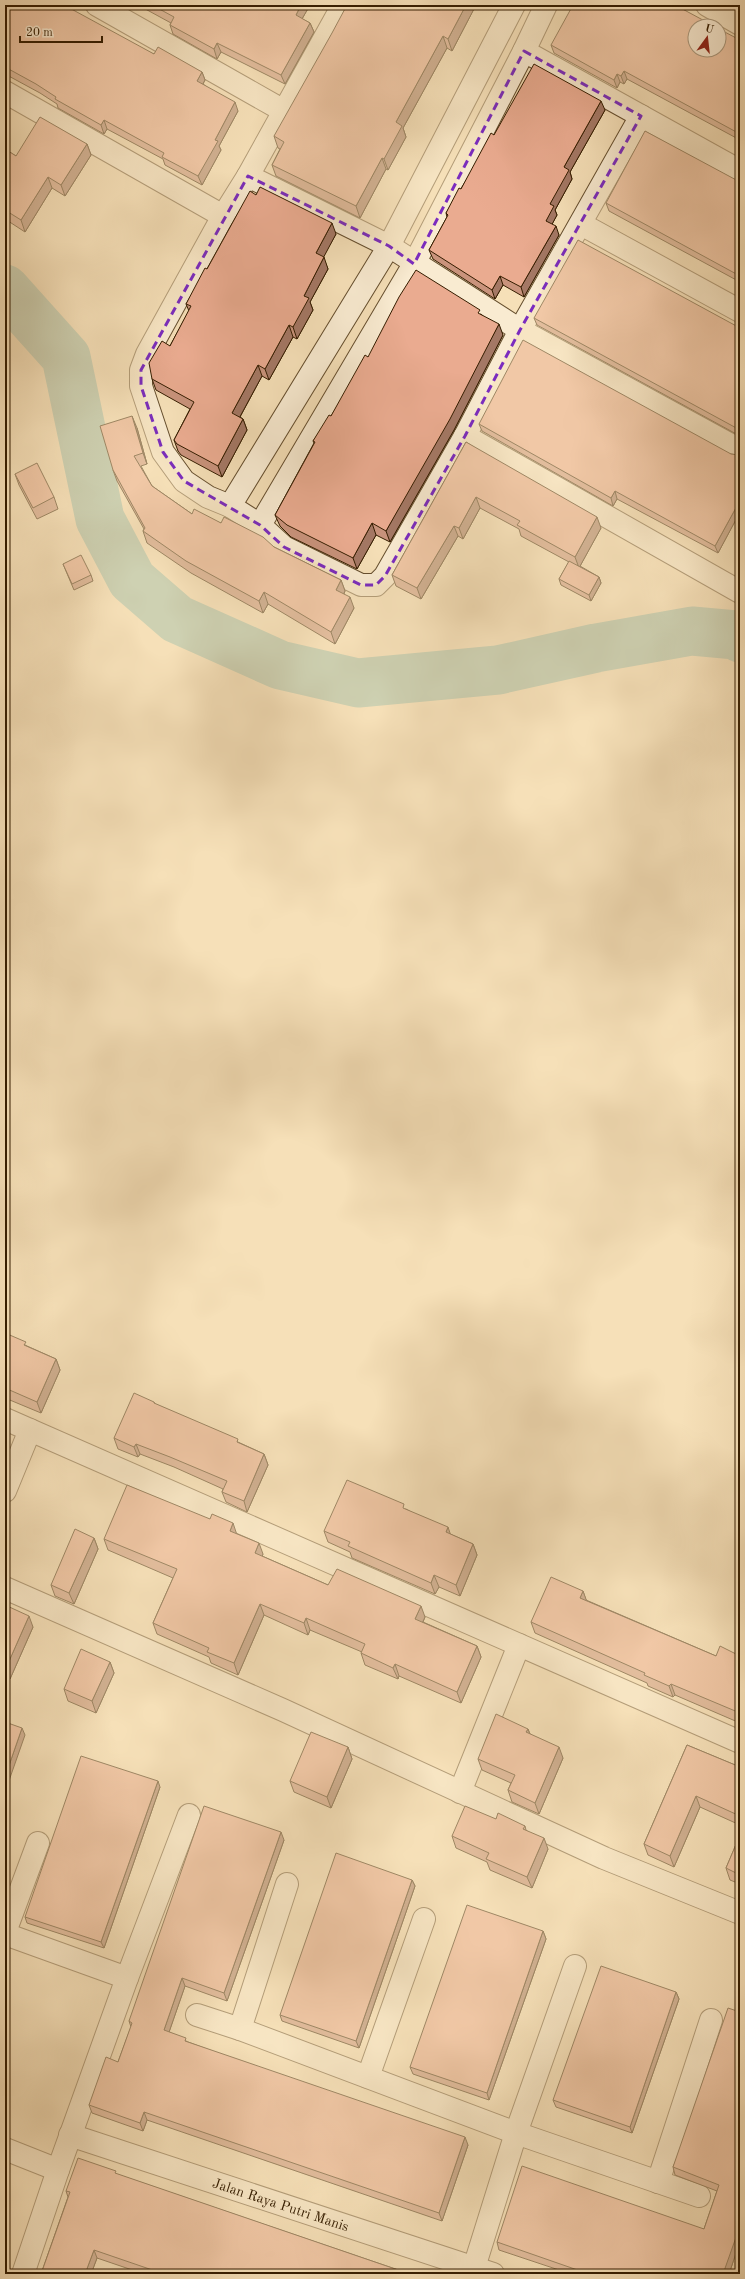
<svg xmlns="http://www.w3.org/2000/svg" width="745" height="2279" viewBox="0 0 745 2279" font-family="'Old Standard TT',serif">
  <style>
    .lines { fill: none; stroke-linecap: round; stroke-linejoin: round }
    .river { stroke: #9dbeaa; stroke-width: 49 }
    .minor-casing { stroke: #654e2e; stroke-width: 24 }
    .minor { stroke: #f9ebd1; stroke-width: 22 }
    .wall { fill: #c9937c; stroke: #351d00 }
    .shaded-wall { fill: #a47865; stroke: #351d00 }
    .building { fill: #eaab90; stroke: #351d00 }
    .marked { fill: none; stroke: #7b2cbf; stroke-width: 3; stroke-dasharray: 8 5; stroke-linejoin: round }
    .labels { text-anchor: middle; stroke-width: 4; stroke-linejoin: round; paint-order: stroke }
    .street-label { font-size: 14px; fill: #351d00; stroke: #f9ebd1 }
  </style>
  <rect width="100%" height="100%" fill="#f6e0b8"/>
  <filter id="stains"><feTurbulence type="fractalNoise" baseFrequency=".005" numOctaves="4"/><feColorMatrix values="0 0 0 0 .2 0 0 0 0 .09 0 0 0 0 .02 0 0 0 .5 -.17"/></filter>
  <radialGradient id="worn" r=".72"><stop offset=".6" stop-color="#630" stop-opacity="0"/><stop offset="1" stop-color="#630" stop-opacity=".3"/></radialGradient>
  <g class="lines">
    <path class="river" d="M 5,289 L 66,357 L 100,519 L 132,580 L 177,619 L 280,665 L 358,683 L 498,670 L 596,648 L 692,631 L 736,635 L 740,638"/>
    <g class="minor-casing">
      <g id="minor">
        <path d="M 97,5 L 284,111"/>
        <path d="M 707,5 L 740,24"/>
        <path d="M 524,51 L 740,171"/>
        <path d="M 5,92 L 223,216"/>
        <path d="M 641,116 L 520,330 L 465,436 L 385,576 L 376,585 L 361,585 L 284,547 L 260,525 L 230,506 L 208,497 L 184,481 L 163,452 L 141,386 L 141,370 L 147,354 L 223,216 L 248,176 L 389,246 L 520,330 L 740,450"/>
        <path d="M 248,176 L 343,5"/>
        <path d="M 581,224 L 740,311"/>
        <path d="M 465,436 L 740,592"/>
        <path d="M 230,506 L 389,246 L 514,5"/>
        <path d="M 260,525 L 414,264 L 524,51 L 546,5"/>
        <path d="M 5,1419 L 740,1742"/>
        <path d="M 5,1491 L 30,1430"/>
        <path d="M 5,1588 L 283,1710 L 604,1858 L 740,1913"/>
        <path d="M 460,1792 L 519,1645"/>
        <path d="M 287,1884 L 240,2029 L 516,2133 L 699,2196"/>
        <path d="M 5,1932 L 38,1843"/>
        <path d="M 5,1934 L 127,1978 L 58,2170 L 5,2149"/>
        <path d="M 127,1978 L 189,1815"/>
        <path d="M 197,2015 L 240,2029"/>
        <path d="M 368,2077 L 424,1919"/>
        <path id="s1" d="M 70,2135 L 493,2274"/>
        <path d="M 658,2182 L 711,2020"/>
        <path d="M 23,2274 L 58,2170"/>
        <path d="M 472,2274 L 516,2133 L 575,1966"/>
      </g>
    </g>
    <use href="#minor" class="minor"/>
  </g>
  <path class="wall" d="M 5,5 L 154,54 L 202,72 L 205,80 L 203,84 L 238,111 L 219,146 L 221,150 L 202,185 L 165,165 L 163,159 L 107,129 L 104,134 L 58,108 L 57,104 L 40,93 L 5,74 Z
    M 138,5 L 310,5 L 302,19 L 310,23 L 314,32 L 285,84 L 221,52 L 217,59 L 173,34 L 170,25 L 171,23 Z
    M 476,5 L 452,51 L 447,48 L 403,128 L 406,137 L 388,170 L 386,169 L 360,218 L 276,176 L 272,165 L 280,149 L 278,148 L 274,136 Z
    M 740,40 L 740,140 L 627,79 L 624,84 L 620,82 L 617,88 L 554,53 L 551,45 Z
    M 605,110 L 570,172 L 572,179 L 555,210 L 557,215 L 552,224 L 559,235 L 524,297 L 503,285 L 495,299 L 433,259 L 429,250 L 447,217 L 446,213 L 494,135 Z
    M 87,144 L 91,155 L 65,196 L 52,188 L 25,232 L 5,219 L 5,149 L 16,156 Z
    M 740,182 L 740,282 L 609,211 L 606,203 Z
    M 256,195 L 336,234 L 323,257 L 328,269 L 310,302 L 313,310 L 297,339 L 293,337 L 269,380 L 262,376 L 240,417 L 243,419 L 247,430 L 222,477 L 181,455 L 178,451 L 174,440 L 190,409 L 156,390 L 152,379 L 189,311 L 186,304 L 207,269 Z
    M 481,314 L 503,335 L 454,430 L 390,542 L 376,535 L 357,569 L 291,537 L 280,526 L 275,515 L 314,443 L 313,441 L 331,416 L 368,357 Z
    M 534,318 L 740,328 L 740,436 L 537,325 Z
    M 479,424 L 731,454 L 738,455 L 740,455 L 740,512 L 718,553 L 617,499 L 613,506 L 482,431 Z
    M 137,428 L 147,464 L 141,466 L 152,486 L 192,514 L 221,523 L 274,547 L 341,580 L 345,591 L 344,594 L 354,608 L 335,644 L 268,604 L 263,613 L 191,573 L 147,543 L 143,531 L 144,529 L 117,481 L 113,470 Z
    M 466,442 L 601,528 L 580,566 L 599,577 L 601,583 L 591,601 L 561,585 L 559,579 L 569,562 L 521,536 L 519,529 L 480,508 L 463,539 L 458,536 L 421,599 L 396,586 L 392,575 Z
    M 15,474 L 54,497 L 58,509 L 37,519 L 19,485 Z
    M 63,564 L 91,575 L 93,581 L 74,590 Z
    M 5,1333 L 27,1346 L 56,1359 L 60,1370 L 41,1413 L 5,1398 Z
    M 154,1402 L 155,1404 L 264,1454 L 268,1465 L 247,1512 L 226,1502 L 222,1492 L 223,1489 L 174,1467 L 140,1454 L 138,1457 L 118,1449 L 114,1438 Z
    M 406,1509 L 450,1534 L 473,1544 L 477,1555 L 460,1596 L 439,1587 L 435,1594 L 352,1558 L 350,1552 L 328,1542 L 324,1531 Z
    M 237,1534 L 263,1554 L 262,1556 L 328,1585 L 425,1617 L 423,1622 L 477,1646 L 481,1657 L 461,1703 L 399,1676 L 398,1679 L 365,1665 L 361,1653 L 362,1652 L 310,1630 L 308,1635 L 264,1615 L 238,1675 L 211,1663 L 209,1657 L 157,1634 L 153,1623 L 173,1578 L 108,1550 L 104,1539 Z
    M 94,1538 L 98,1549 L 74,1604 L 55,1596 L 51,1585 Z
    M 583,1591 L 586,1600 L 716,1656 L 740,1656 L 740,1723 L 675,1695 L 673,1697 L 648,1686 L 647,1683 L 535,1633 L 531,1622 Z
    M 5,1605 L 33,1627 L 10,1679 L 5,1677 Z
    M 110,1662 L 114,1673 L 96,1713 L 68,1701 L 64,1689 Z
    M 528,1729 L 530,1734 L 563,1758 L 539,1814 L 512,1802 L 508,1790 L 511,1783 L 482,1770 L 478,1759 Z
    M 687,1745 L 740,1767 L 740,1825 L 700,1807 L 674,1867 L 648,1855 L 644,1844 Z
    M 348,1747 L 352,1759 L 331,1808 L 294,1792 L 290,1781 Z
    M 160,1787 L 104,1948 L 27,1923 L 25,1917 Z
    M 496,1819 L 525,1826 L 526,1830 L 548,1849 L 532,1888 L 490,1870 L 487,1862 L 456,1848 L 452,1836 Z
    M 740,1835 L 740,1884 L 730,1880 L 726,1868 Z
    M 284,1840 L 227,2001 L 185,1986 L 169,2032 L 188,2042 L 468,2145 L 442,2221 L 147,2120 L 143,2131 L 92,2113 L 89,2105 L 118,2062 L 131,2027 L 129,2021 Z
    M 412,1880 L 415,1886 L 359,2048 L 282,2021 L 280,2015 Z
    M 543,1931 L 546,1939 L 489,2100 L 413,2074 L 410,2067 Z
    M 676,1992 L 679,1999 L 632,2133 L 556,2107 L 553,2100 Z
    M 740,2012 L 740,2241 L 729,2274 L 571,2274 L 499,2250 L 497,2242 L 704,2229 L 717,2191 L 675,2175 L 673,2167 Z
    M 116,2174 L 410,2274 L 144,2274 L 97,2258 L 91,2274 L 41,2274 L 68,2197 L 66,2191 Z"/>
  <path class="shaded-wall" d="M 301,5 L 310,5 L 299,24 L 296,15 Z
    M 466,5 L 476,5 L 452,51 L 448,39 Z
    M 310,23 L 314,32 L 285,84 L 281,75 Z
    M 443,36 L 447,48 L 403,128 L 406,137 L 388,170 L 384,159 L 396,122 Z
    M 217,43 L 221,52 L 217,59 L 214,49 Z
    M 624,71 L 627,79 L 624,84 L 621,76 Z
    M 202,72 L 205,80 L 200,89 L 197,81 Z
    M 617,74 L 620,82 L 617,88 L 614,80 Z
    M 601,101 L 605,110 L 570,172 L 572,179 L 555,210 L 557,215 L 549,230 L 546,221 L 550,204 L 564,167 Z
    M 235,102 L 238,111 L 219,146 L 221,150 L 202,185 L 198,176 L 215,140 Z
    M 104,120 L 107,129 L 104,134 L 101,125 Z
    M 87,144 L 91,155 L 65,196 L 61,185 Z
    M 382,158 L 386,169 L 360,218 L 356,206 Z
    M 48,177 L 52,188 L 25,232 L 21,220 Z
    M 332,223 L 336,234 L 320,264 L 316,253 Z
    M 556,226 L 559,235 L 524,297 L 521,287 Z
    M 324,257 L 328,269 L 310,302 L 313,310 L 297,339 L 293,327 L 304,296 Z
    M 500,276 L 503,285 L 495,299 L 492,290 Z
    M 499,324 L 503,335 L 454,430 L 390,542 L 386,531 Z
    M 289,325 L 293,337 L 269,380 L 265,369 Z
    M 258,365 L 262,376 L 236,424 L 232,413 Z
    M 132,416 L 137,428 L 147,464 L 143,453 Z
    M 243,419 L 247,430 L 222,477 L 218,466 Z
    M 615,491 L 617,499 L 613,506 L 611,498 Z
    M 476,497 L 480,508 L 463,539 L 459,528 Z
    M 738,504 L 740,509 L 740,512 L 718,553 L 715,546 Z
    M 597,517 L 601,528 L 579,568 L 575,557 Z
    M 372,523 L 376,535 L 357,569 L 353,558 Z
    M 454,526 L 458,536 L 421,599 L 417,588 Z
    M 599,577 L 601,583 L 591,601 L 589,595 Z
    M 341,580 L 345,591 L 340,601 L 336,590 Z
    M 264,592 L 268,604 L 263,613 L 259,601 Z
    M 350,597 L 354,608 L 335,644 L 331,632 Z
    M 56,1359 L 60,1370 L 41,1413 L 37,1402 Z
    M 136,1444 L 140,1454 L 138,1457 L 134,1447 Z
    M 264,1454 L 268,1465 L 247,1512 L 244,1501 Z
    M 233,1523 L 237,1535 L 230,1531 Z
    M 448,1527 L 452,1539 L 446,1532 Z
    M 94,1538 L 98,1549 L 74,1604 L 69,1593 Z
    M 259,1543 L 263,1554 L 259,1564 L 255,1553 Z
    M 473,1544 L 477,1555 L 460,1596 L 456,1585 Z
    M 434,1575 L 439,1587 L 435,1594 L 431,1583 Z
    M 583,1591 L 587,1602 L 580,1598 Z
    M 260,1604 L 264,1615 L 238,1675 L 234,1663 Z
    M 421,1606 L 425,1617 L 419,1630 L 415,1619 Z
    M 29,1616 L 33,1627 L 10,1679 L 6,1668 Z
    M 306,1618 L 310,1630 L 308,1635 L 304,1623 Z
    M 477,1646 L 481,1657 L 461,1703 L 457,1692 Z
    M 110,1662 L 114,1673 L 96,1713 L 92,1701 Z
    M 395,1664 L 399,1676 L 398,1679 L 393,1668 Z
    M 671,1684 L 675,1695 L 673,1697 L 669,1686 Z
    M 22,1728 L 25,1735 L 5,1792 L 5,1777 Z
    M 528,1729 L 532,1740 L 526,1732 Z
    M 348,1747 L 352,1759 L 331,1808 L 327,1797 Z
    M 559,1747 L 563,1758 L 539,1814 L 535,1803 Z
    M 158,1781 L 160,1787 L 104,1948 L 101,1942 Z
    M 696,1796 L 700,1807 L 674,1867 L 670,1856 Z
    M 281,1832 L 284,1840 L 227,2001 L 224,1993 Z
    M 544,1838 L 548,1849 L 532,1888 L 527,1877 Z
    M 412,1880 L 415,1886 L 359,2048 L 356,2041 Z
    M 543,1931 L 546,1939 L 489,2100 L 487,2093 Z
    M 182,1978 L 185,1986 L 167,2038 L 164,2030 Z
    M 676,1992 L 679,1999 L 632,2133 L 630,2127 Z
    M 144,2112 L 147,2120 L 143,2131 L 140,2123 Z
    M 465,2137 L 468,2145 L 442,2221 L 439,2213 Z
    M 740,2218 L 740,2241 L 729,2274 L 723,2274 Z
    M 94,2250 L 97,2258 L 91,2274 L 85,2274 Z"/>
  <path class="building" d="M 5,5 L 64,5 L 154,54 L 158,47 L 202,72 L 197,81 L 235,102 L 215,140 L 218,141 L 198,176 L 162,157 L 164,153 L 104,120 L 101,125 L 55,99 L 56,97 L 36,84 L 5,67 Z
    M 152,5 L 301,5 L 296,15 L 310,23 L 281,75 L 217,43 L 214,49 L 170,25 L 174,17 Z
    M 347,5 L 466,5 L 448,39 L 443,36 L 396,122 L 402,126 L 384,159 L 382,158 L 356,206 L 272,165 L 284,142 L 274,136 L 332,33 Z
    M 573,5 L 675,5 L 714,26 L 695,26 L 695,50 L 719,50 L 719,29 L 740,40 L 740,134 L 624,71 L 621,76 L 617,74 L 614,80 L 551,45 Z
    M 534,64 L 601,101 L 564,167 L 569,170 L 550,204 L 554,206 L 546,221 L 556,226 L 521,287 L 500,276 L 492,290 L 429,250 L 448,215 L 446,213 L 459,188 L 461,189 L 491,133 L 494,135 Z
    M 40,117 L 87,144 L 61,185 L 48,177 L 21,220 L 5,210 L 5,149 L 16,156 Z
    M 645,131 L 740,182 L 740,276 L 606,203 Z
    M 260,187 L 332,223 L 316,253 L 324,257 L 304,296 L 309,298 L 293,327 L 289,325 L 265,369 L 258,365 L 232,413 L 243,419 L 218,466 L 177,444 L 174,440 L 194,402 L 152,379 L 149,363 L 162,341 L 170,346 L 191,306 L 186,304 L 205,268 L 207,269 L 250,191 L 256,195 Z
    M 578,240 L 740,328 L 740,430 L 534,318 Z
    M 416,270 L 480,310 L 478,313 L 499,324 L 450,419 L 386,531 L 372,523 L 353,558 L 287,525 L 275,515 L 315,442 L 313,441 L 329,415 L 331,416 L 365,355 L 368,357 L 399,297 Z
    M 523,340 L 731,454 L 738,455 L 740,455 L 740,505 L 738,504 L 715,546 L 615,491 L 611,498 L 479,424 Z
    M 132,416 L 143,453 L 134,456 L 152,486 L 192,514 L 194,509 L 221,523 L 224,517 L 263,537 L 274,547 L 341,580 L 336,590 L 350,597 L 331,632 L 264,592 L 259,601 L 186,561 L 143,531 L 145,528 L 113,470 L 100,426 Z
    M 466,442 L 597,517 L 575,557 L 517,525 L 520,521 L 476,497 L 459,528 L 454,526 L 417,588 L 392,575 Z
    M 37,463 L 54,497 L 33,508 L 15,474 Z
    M 81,555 L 91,575 L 72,584 L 63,564 Z
    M 569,561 L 599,577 L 589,595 L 559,579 Z
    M 5,1333 L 26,1342 L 24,1345 L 56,1359 L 37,1402 L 5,1388 Z
    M 134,1393 L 154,1402 L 154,1403 L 238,1439 L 237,1442 L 264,1454 L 244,1501 L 222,1492 L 227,1481 L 170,1457 L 136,1444 L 134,1447 L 114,1438 Z
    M 347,1480 L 404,1504 L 403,1508 L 448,1527 L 446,1532 L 473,1544 L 456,1585 L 434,1575 L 431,1583 L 348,1546 L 350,1542 L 324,1531 Z
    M 127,1485 L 210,1519 L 212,1514 L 233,1523 L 230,1531 L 259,1543 L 255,1553 L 328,1585 L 337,1569 L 421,1606 L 415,1619 L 477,1646 L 457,1692 L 395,1664 L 393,1668 L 361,1653 L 365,1644 L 306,1618 L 304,1623 L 260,1604 L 234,1663 L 207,1652 L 209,1648 L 153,1623 L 177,1569 L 104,1539 Z
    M 75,1529 L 94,1538 L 69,1593 L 51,1585 Z
    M 551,1577 L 583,1591 L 580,1598 L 716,1656 L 720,1646 L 740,1656 L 740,1713 L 671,1684 L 669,1686 L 644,1675 L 645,1673 L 531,1622 Z
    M 5,1605 L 29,1616 L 6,1668 L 5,1667 Z
    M 81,1649 L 110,1662 L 92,1701 L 64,1689 Z
    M 496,1714 L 528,1729 L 526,1732 L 559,1747 L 535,1803 L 508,1790 L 515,1775 L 478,1759 Z
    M 5,1722 L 22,1728 L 5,1777 Z
    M 311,1732 L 348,1747 L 327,1797 L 290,1781 Z
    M 687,1745 L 740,1767 L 740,1816 L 696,1796 L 670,1856 L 644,1844 Z
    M 81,1756 L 158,1781 L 101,1942 L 25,1917 Z
    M 204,1806 L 281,1832 L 224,1993 L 182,1978 L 164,2030 L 186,2038 L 185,2041 L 465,2137 L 439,2213 L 144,2112 L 140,2123 L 89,2105 L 106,2057 L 118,2062 L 132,2023 L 129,2021 Z
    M 465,1806 L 496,1819 L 498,1813 L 525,1826 L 523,1829 L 544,1838 L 527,1877 L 486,1859 L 489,1853 L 452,1836 Z
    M 740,1835 L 740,1875 L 726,1868 Z
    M 336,1853 L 412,1880 L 356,2041 L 280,2015 Z
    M 467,1905 L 543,1931 L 487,2093 L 410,2067 Z
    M 601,1966 L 676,1992 L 630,2127 L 553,2100 Z
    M 728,2008 L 740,2012 L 740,2218 L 738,2224 L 740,2225 L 740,2226 L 723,2274 L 589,2274 L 497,2242 L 522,2166 L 704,2229 L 719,2185 L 673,2167 Z
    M 78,2158 L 116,2171 L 115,2173 L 410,2274 L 164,2274 L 94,2250 L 85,2274 L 41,2274 L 70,2192 L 66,2191 Z"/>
  <path d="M0 0H745V2279H0ZM 524,51 L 641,116 L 520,330 L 465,436 L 385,576 L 376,585 L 361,585 L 284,547 L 260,525 L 184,481 L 163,452 L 141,386 L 141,370 L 248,176 L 389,246 L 414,264 Z" fill="#f6e0b8" fill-opacity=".55" fill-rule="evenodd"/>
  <path class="marked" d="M 524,51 L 641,116 L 520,330 L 465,436 L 385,576 L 376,585 L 361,585 L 284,547 L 260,525 L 184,481 L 163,452 L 141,386 L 141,370 L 248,176 L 389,246 L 414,264 Z"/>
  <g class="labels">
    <g class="street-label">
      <text dy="5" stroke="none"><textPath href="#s1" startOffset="222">Jalan Raya Putri Manis</textPath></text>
    </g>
  </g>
  <rect width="745" height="2279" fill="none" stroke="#f6e0b8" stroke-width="20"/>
  <rect x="6" y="6" width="733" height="2267" fill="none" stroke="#351d00" stroke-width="2"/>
  <rect x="10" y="10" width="725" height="2259" fill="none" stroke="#351d00"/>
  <g transform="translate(707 38) rotate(15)"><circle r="19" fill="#f9ebd1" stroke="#ab997d"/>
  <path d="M0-3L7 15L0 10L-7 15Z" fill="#8f2418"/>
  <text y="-6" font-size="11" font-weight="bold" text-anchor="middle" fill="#351d00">U</text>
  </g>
  <path d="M20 36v6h82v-6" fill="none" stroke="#351d00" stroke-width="2"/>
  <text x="26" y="36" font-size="12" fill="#351d00" stroke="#f9ebd1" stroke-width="3" paint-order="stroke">20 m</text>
  <rect width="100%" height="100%" filter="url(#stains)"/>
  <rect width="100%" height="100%" fill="url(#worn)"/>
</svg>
